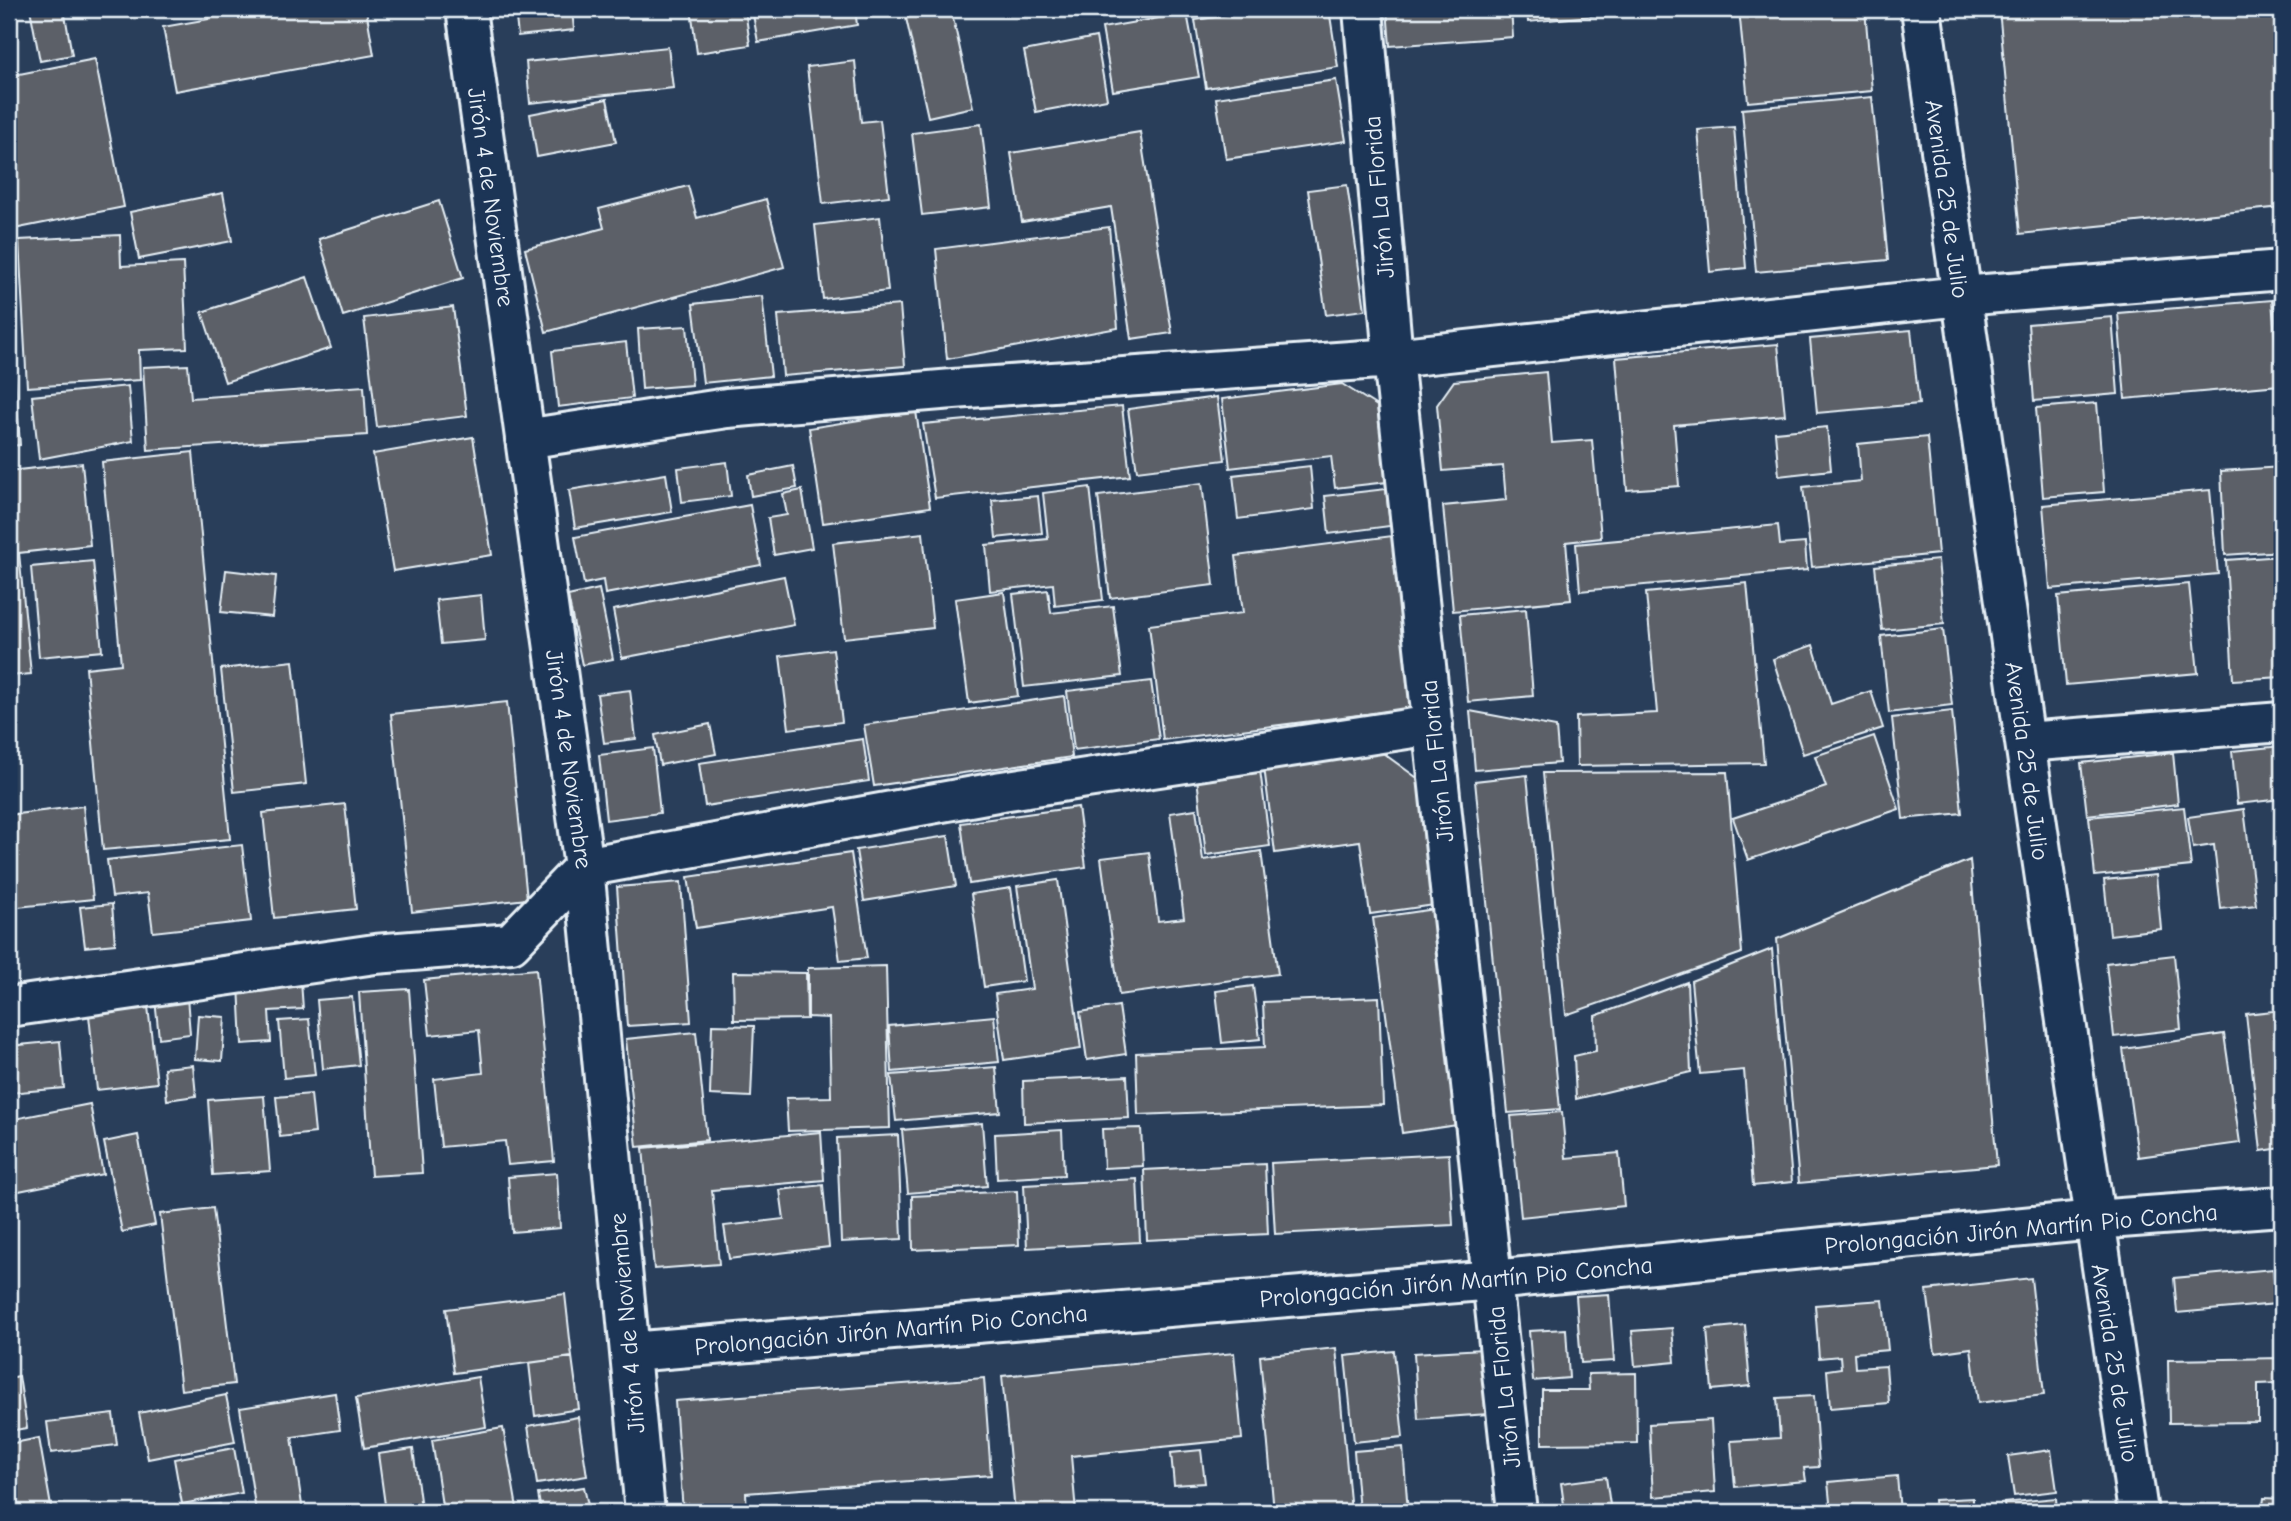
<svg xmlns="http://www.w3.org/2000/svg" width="2291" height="1521" viewBox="0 0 2291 1521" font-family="'Comic Neue',sans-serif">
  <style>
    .building { fill: #5b6167; stroke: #e8f1f8; stroke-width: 2 }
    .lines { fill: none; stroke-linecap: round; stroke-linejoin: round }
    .minor-casing { stroke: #e8f1f8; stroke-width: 44 }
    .minor { stroke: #1d3557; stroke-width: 38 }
    .labels { text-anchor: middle; stroke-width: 5; stroke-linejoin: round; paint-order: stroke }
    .street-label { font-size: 24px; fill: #e8f1f8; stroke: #1d3557 }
  </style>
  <rect width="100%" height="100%" fill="#293e5a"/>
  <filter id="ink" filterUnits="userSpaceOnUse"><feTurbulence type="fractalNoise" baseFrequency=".0143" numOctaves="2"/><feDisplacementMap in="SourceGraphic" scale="14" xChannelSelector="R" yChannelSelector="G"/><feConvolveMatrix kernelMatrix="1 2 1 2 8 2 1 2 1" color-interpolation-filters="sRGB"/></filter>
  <g filter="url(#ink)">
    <path class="building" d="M 30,9 L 64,9 L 72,55 L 40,61 Z
      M 207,9 L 366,9 L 374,55 L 175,91 L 163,27 L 209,19 Z
      M 515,9 L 572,9 L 574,30 L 518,36 Z
      M 691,9 L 745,9 L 750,45 L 697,53 Z
      M 752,9 L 855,9 L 857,25 L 758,42 Z
      M 942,9 L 951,9 L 973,107 L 928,117 L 906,18 Z
      M 1270,9 L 1329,9 L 1338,67 L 1206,88 L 1195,20 Z
      M 1387,9 L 1511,9 L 1513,37 L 1390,46 Z
      M 1527,9 L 1666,9 L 1528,22 Z
      M 1686,9 L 1722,9 L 1722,13 L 1687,16 Z
      M 1739,9 L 1865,9 L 1872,91 L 1748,102 Z
      M 1999,9 L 2282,9 L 2282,207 L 2020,234 Z
      M 1187,13 L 1199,77 L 1113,91 L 1102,28 Z
      M 1096,37 L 1107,99 L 1036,112 L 1024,51 Z
      M 668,47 L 673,88 L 530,103 L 526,62 Z
      M 95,59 L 124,207 L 9,230 L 9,76 Z
      M 855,61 L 861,122 L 880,120 L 889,196 L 823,204 L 807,67 Z
      M 1336,80 L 1346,141 L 1226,159 L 1216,98 Z
      M 1872,97 L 1888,260 L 1756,272 L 1742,109 Z
      M 607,99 L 616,142 L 537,157 L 530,114 Z
      M 981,124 L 991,207 L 922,215 L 912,133 Z
      M 1734,127 L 1746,268 L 1710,272 L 1698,130 Z
      M 1140,132 L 1172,333 L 1131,339 L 1111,207 L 1022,222 L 1011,153 Z
      M 1347,185 L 1365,310 L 1326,315 L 1308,190 Z
      M 688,186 L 697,218 L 766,199 L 784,267 L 546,332 L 525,249 L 604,228 L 599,209 Z
      M 223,193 L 232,241 L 139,259 L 130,212 Z
      M 439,201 L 463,278 L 343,316 L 319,239 Z
      M 880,217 L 888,291 L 823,299 L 815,225 Z
      M 1109,227 L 1118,328 L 947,359 L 936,249 Z
      M 120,235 L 121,266 L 183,263 L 187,348 L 139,350 L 140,380 L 27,387 L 19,240 Z
      M 307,277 L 331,348 L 225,382 L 202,312 Z
      M 762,296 L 771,376 L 703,383 L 693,304 Z
      M 2274,298 L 2282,298 L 2282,366 L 2280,366 Z
      M 2272,300 L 2279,385 L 2125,399 L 2118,313 Z
      M 900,305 L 905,366 L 783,376 L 778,315 Z
      M 453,307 L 467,416 L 377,427 L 364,318 Z
      M 2112,317 L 2118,394 L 2034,401 L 2028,324 Z
      M 687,326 L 692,385 L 642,389 L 638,329 Z
      M 1911,330 L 1919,404 L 1817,413 L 1810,339 Z
      M 626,342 L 632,398 L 558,407 L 552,351 Z
      M 1778,344 L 1785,415 L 1674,425 L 1679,486 L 1627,490 L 1616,358 Z
      M 9,361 L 14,361 L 20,445 L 9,446 Z
      M 188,365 L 191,398 L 364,386 L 367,435 L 148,450 L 143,367 Z
      M 1546,372 L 1552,443 L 1592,440 L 1601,538 L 1566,542 L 1571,600 L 1453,611 L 1443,506 L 1506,500 L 1503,466 L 1443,471 L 1437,405 L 1454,381 Z
      M 1342,384 L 1377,406 L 1387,482 L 1335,488 L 1331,456 L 1230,468 L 1222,399 Z
      M 128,386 L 133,441 L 39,459 L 32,396 Z
      M 1217,397 L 1225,460 L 1137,471 L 1128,409 Z
      M 2097,403 L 2104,492 L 2043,497 L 2036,408 Z
      M 1122,406 L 1130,476 L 935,498 L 923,424 Z
      M 916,411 L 930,507 L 823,523 L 809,428 Z
      M 1827,427 L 1831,470 L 1779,476 L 1775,432 Z
      M 473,437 L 492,555 L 393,571 L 373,454 Z
      M 1927,437 L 1938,554 L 1812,567 L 1803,487 L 1861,481 L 1858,444 Z
      M 193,452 L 230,839 L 103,850 L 86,668 L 121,664 L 102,462 Z
      M 727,462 L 731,496 L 682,502 L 678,468 Z
      M 82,463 L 90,545 L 19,553 L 31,674 L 9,676 L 9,471 Z
      M 793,466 L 797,488 L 751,496 L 748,475 Z
      M 1310,466 L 1314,509 L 1238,519 L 1233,475 Z
      M 2282,467 L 2282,551 L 2225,555 L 2221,471 Z
      M 666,474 L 672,512 L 575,528 L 569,490 Z
      M 1202,483 L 1214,585 L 1110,598 L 1098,496 Z
      M 1090,487 L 1103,600 L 1055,606 L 1053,584 L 990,591 L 986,545 L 1048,539 L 1043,493 Z
      M 1386,489 L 1390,526 L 1329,534 L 1325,496 Z
      M 802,490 L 812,548 L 774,555 L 768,518 L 787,515 L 783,494 Z
      M 2210,490 L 2218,574 L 2050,589 L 2043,505 Z
      M 1038,496 L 1042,533 L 996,538 L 992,500 Z
      M 750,505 L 761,565 L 605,594 L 603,580 L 584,584 L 575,537 Z
      M 1778,525 L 1780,545 L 1805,543 L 1807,570 L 1580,591 L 1576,544 Z
      M 923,533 L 933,628 L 844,638 L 833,543 Z
      M 1392,536 L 1414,708 L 1163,740 L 1149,625 L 1243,613 L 1236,556 Z
      M 2282,556 L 2282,677 L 2233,680 L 2226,560 Z
      M 1938,560 L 1944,624 L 1882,630 L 1875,566 Z
      M 93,561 L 102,651 L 39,657 L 31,567 Z
      M 226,570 L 276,576 L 272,617 L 221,612 Z
      M 784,576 L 794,625 L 622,658 L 613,610 Z
      M 1747,583 L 1764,763 L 1577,766 L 1576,717 L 1657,713 L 1646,593 Z
      M 2189,584 L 2198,673 L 2066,685 L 2058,596 Z
      M 599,589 L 613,659 L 582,665 L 568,596 Z
      M 1048,590 L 1051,613 L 1113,606 L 1122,676 L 1024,687 L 1013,594 Z
      M 1004,592 L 1018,696 L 969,703 L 955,599 Z
      M 481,595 L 485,640 L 441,644 L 436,600 Z
      M 1526,609 L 1533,696 L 1468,702 L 1460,615 Z
      M 1943,629 L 1952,705 L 1889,713 L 1881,636 Z
      M 1813,645 L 1831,704 L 1871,691 L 1883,728 L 1803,754 L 1773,659 Z
      M 833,649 L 842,722 L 789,729 L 780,656 Z
      M 293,661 L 306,784 L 234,792 L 221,669 Z
      M 1151,681 L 1159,739 L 1074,750 L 1067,691 Z
      M 630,690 L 636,739 L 604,743 L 597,694 Z
      M 1064,696 L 1072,757 L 874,786 L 864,725 Z
      M 507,702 L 527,899 L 412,912 L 391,714 Z
      M 1470,711 L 1556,727 L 1559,763 L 1475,770 Z
      M 1952,711 L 1962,813 L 1903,819 L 1892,718 Z
      M 710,724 L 716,754 L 660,765 L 655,735 Z
      M 1874,736 L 1899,809 L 1748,860 L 1733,818 L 1826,787 L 1815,756 Z
      M 863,739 L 869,781 L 705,806 L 699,763 Z
      M 2282,746 L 2282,799 L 2237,804 L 2232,751 Z
      M 653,748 L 660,813 L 606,820 L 599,755 Z
      M 1380,751 L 1427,785 L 1442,904 L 1370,914 L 1360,841 L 1275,853 L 1264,767 Z
      M 2173,753 L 2178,804 L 2087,815 L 2081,763 Z
      M 1260,770 L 1270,846 L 1206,855 L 1197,778 Z
      M 1727,772 L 1742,953 L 1566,1015 L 1543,773 Z
      M 1527,775 L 1560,1109 L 1508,1113 L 1475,781 Z
      M 345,804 L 356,909 L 274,918 L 263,813 Z
      M 83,806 L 93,899 L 9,908 L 9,815 Z
      M 1078,807 L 1086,867 L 969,884 L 961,823 Z
      M 2184,807 L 2191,866 L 2095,876 L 2089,817 Z
      M 1196,809 L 1203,860 L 1261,851 L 1278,974 L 1119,995 L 1101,858 L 1149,852 L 1158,921 L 1184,918 L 1170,813 Z
      M 2244,809 L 2256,905 L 2221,909 L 2214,845 L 2193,848 L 2188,817 Z
      M 948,836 L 956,886 L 864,901 L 856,850 Z
      M 242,845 L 251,921 L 153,932 L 148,893 L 112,897 L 107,860 Z
      M 851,853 L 867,958 L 840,961 L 832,907 L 696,928 L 688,877 Z
      M 1970,860 L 1997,1165 L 1799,1183 L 1777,939 Z
      M 2156,875 L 2161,929 L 2110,935 L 2104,880 Z
      M 1058,880 L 1081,1049 L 1004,1060 L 995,994 L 1032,989 L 1017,886 Z
      M 681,882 L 691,1022 L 627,1026 L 617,887 Z
      M 1011,888 L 1024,981 L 984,987 L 971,894 Z
      M 112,904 L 115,944 L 85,947 L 80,907 Z
      M 1442,908 L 1471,1123 L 1402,1133 L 1373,918 Z
      M 1772,949 L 1792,1182 L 1753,1186 L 1744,1070 L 1700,1074 L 1691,981 Z
      M 2174,955 L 2181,1029 L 2114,1037 L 2106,963 Z
      M 886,966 L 890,1128 L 788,1131 L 786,1098 L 831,1097 L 829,1018 L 808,1017 L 808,968 Z
      M 536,969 L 554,1161 L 508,1165 L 505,1141 L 441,1147 L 434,1079 L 483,1073 L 479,1030 L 430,1035 L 424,980 Z
      M 733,972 L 806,973 L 807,1019 L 734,1020 Z
      M 301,981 L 303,1009 L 269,1011 L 271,1042 L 242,1044 L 239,985 Z
      M 1687,982 L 1691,1072 L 1576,1099 L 1574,1056 L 1596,1051 L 1595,1016 Z
      M 1253,986 L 1260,1039 L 1222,1043 L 1216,991 Z
      M 409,989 L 422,1173 L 371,1176 L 359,992 Z
      M 187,997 L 190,1034 L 159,1038 L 155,999 Z
      M 352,997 L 359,1065 L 323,1069 L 317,1000 Z
      M 1379,997 L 1383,1105 L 1138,1115 L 1136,1053 L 1265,1047 L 1263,1002 Z
      M 147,998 L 157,1083 L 97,1090 L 88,1006 Z
      M 1119,1006 L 1126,1054 L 1087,1060 L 1080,1012 Z
      M 2282,1010 L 2282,1148 L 2261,1151 L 2246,1014 Z
      M 198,1015 L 225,1017 L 222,1061 L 195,1059 Z
      M 994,1016 L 999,1062 L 892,1072 L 889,1026 Z
      M 309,1019 L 315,1075 L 284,1078 L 279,1021 Z
      M 712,1025 L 754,1026 L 751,1097 L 710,1095 Z
      M 696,1032 L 707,1140 L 637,1147 L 626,1039 Z
      M 2224,1034 L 2240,1143 L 2138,1157 L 2123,1049 Z
      M 60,1041 L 64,1088 L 9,1093 L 9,1046 Z
      M 193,1065 L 196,1096 L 167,1100 L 164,1068 Z
      M 996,1067 L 1000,1112 L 896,1121 L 891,1075 Z
      M 1127,1076 L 1129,1118 L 1024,1123 L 1023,1081 Z
      M 311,1094 L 315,1133 L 280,1137 L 276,1097 Z
      M 264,1096 L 270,1171 L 213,1175 L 208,1100 Z
      M 90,1104 L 103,1174 L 9,1193 L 9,1120 Z
      M 1562,1112 L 1566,1158 L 1619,1153 L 1624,1206 L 1521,1217 L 1511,1116 Z
      M 982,1123 L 987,1186 L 908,1193 L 902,1130 Z
      M 1141,1128 L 1143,1166 L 1104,1168 L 1102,1129 Z
      M 1062,1130 L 1064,1175 L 997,1179 L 995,1134 Z
      M 821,1132 L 824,1180 L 712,1190 L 719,1264 L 654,1269 L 643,1148 Z
      M 138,1135 L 155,1225 L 122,1232 L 104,1142 Z
      M 898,1135 L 902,1239 L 841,1242 L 837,1138 Z
      M 1449,1154 L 1453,1225 L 1275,1234 L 1271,1163 Z
      M 1265,1164 L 1268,1234 L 1147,1240 L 1144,1170 Z
      M 557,1173 L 560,1228 L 512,1232 L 508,1177 Z
      M 1137,1179 L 1140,1242 L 1027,1248 L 1024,1185 Z
      M 823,1185 L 829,1247 L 729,1259 L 724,1226 L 784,1219 L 780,1190 Z
      M 1017,1191 L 1019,1245 L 913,1250 L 912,1196 Z
      M 213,1208 L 234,1384 L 181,1390 L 160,1214 Z
      M 2279,1262 L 2282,1262 L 2282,1311 Z
      M 2273,1269 L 2276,1304 L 2177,1313 L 2174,1278 Z
      M 2031,1278 L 2044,1395 L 1978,1403 L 1971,1348 L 1935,1353 L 1927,1290 Z
      M 565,1294 L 572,1357 L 454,1373 L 446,1309 Z
      M 1609,1294 L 1614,1361 L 1581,1363 L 1576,1296 Z
      M 1883,1300 L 1888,1350 L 1854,1353 L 1855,1368 L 1886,1366 L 1889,1403 L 1830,1408 L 1827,1370 L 1841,1368 L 1840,1356 L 1819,1358 L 1815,1305 Z
      M 1745,1325 L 1750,1386 L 1712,1390 L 1707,1329 Z
      M 1672,1328 L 1675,1362 L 1635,1366 L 1632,1331 Z
      M 1566,1329 L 1569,1378 L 1533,1381 L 1529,1331 Z
      M 1336,1348 L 1351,1512 L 1274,1512 L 1260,1356 Z
      M 1483,1349 L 1488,1414 L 1418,1419 L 1414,1353 Z
      M 1394,1351 L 1403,1437 L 1354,1442 L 1345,1356 Z
      M 1234,1353 L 1242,1439 L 1071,1456 L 1076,1512 L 1015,1512 L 1002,1376 Z
      M 572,1357 L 579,1409 L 535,1416 L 529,1363 Z
      M 2282,1358 L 2282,1383 L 2258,1384 L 2258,1422 L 2169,1423 L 2168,1360 Z
      M 1636,1373 L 1637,1443 L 1542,1444 L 1542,1390 L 1589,1390 L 1588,1374 Z
      M 19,1376 L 27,1428 L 9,1431 L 9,1378 Z
      M 478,1377 L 486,1427 L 364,1448 L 356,1398 Z
      M 984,1378 L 991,1475 L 746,1493 L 747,1512 L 683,1512 L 675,1401 Z
      M 335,1393 L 340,1430 L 292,1437 L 303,1512 L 256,1512 L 240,1408 Z
      M 226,1395 L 235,1442 L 148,1459 L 139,1413 Z
      M 1814,1396 L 1819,1467 L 1804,1468 L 1806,1481 L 1735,1487 L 1731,1441 L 1780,1438 L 1777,1398 Z
      M 113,1414 L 117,1445 L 51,1453 L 47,1422 Z
      M 578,1417 L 587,1476 L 537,1484 L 528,1426 Z
      M 1711,1420 L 1715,1492 L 1653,1497 L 1649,1424 Z
      M 503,1428 L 517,1508 L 488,1512 L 443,1512 L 432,1440 Z
      M 39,1438 L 52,1512 L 11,1512 L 9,1444 Z
      M 1403,1447 L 1408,1512 L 1359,1512 L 1354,1451 Z
      M 234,1448 L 242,1493 L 182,1504 L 174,1459 Z
      M 413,1449 L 421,1508 L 386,1512 L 378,1454 Z
      M 1201,1450 L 1205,1483 L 1174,1485 L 1171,1453 Z
      M 2051,1450 L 2057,1491 L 2014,1496 L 2008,1456 Z
      M 1897,1476 L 1900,1512 L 1831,1512 L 1828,1482 Z
      M 1606,1477 L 1611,1512 L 1565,1512 L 1561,1483 Z
      M 584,1487 L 589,1510 L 541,1512 L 538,1494 Z
      M 1973,1498 L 1973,1512 L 1935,1512 L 1934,1500 Z
      M 2056,1498 L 2057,1512 L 2005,1512 L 2004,1503 Z
      M 2264,1498 L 2282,1499 L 2282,1512 L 2262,1512 Z
      M 220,1504 L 222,1512 L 196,1512 L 195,1507 Z
      M 175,1505 L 176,1512 L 131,1512 Z"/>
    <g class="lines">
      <g class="minor-casing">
        <path id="minor" d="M 466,9 L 584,867 L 645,1512
          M 1363,9 L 1393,358 L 1517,1512
          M 1921,9 L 2025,742 L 2138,1512
          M 525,439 L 727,408 L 953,389 L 1393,358 L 1961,296 L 2282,270
          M 2025,742 L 2282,722
          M 9,1007 L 375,954 L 511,943 L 584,867 L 1002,791 L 1433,725
          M 630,1352 L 1493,1280 L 2094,1220 L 2282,1206"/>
      </g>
      <use href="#minor" class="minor"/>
    </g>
  </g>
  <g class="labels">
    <g class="street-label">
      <text transform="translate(491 197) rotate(82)" y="8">Jirón 4 de Noviembre</text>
      <text transform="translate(1379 197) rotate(-95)" y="8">Jirón La Florida</text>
      <text transform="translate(1947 199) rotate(82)" y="8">Avenida 25 de Julio</text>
      <text transform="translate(569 759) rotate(82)" y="8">Jirón 4 de Noviembre</text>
      <text transform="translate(1437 761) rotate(-96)" y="8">Jirón La Florida</text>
      <text transform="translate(2027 761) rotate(82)" y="8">Avenida 25 de Julio</text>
      <text transform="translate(2021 1229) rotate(-5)" y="8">Prolongación Jirón Martín Pio Concha</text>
      <text transform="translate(1456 1282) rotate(-5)" y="8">Prolongación Jirón Martín Pio Concha</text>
      <text transform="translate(627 1323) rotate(-95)" y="8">Jirón 4 de Noviembre</text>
      <text transform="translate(891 1330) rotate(-5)" y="8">Prolongación Jirón Martín Pio Concha</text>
      <text transform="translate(2115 1363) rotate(81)" y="8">Avenida 25 de Julio</text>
      <text transform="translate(1504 1387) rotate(-96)" y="8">Jirón La Florida</text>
    </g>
  </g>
  <rect width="2291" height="1521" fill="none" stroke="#1d3557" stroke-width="35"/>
  <rect x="18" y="18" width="2256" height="1486" fill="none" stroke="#e8f1f8" stroke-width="2.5" filter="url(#ink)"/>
</svg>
